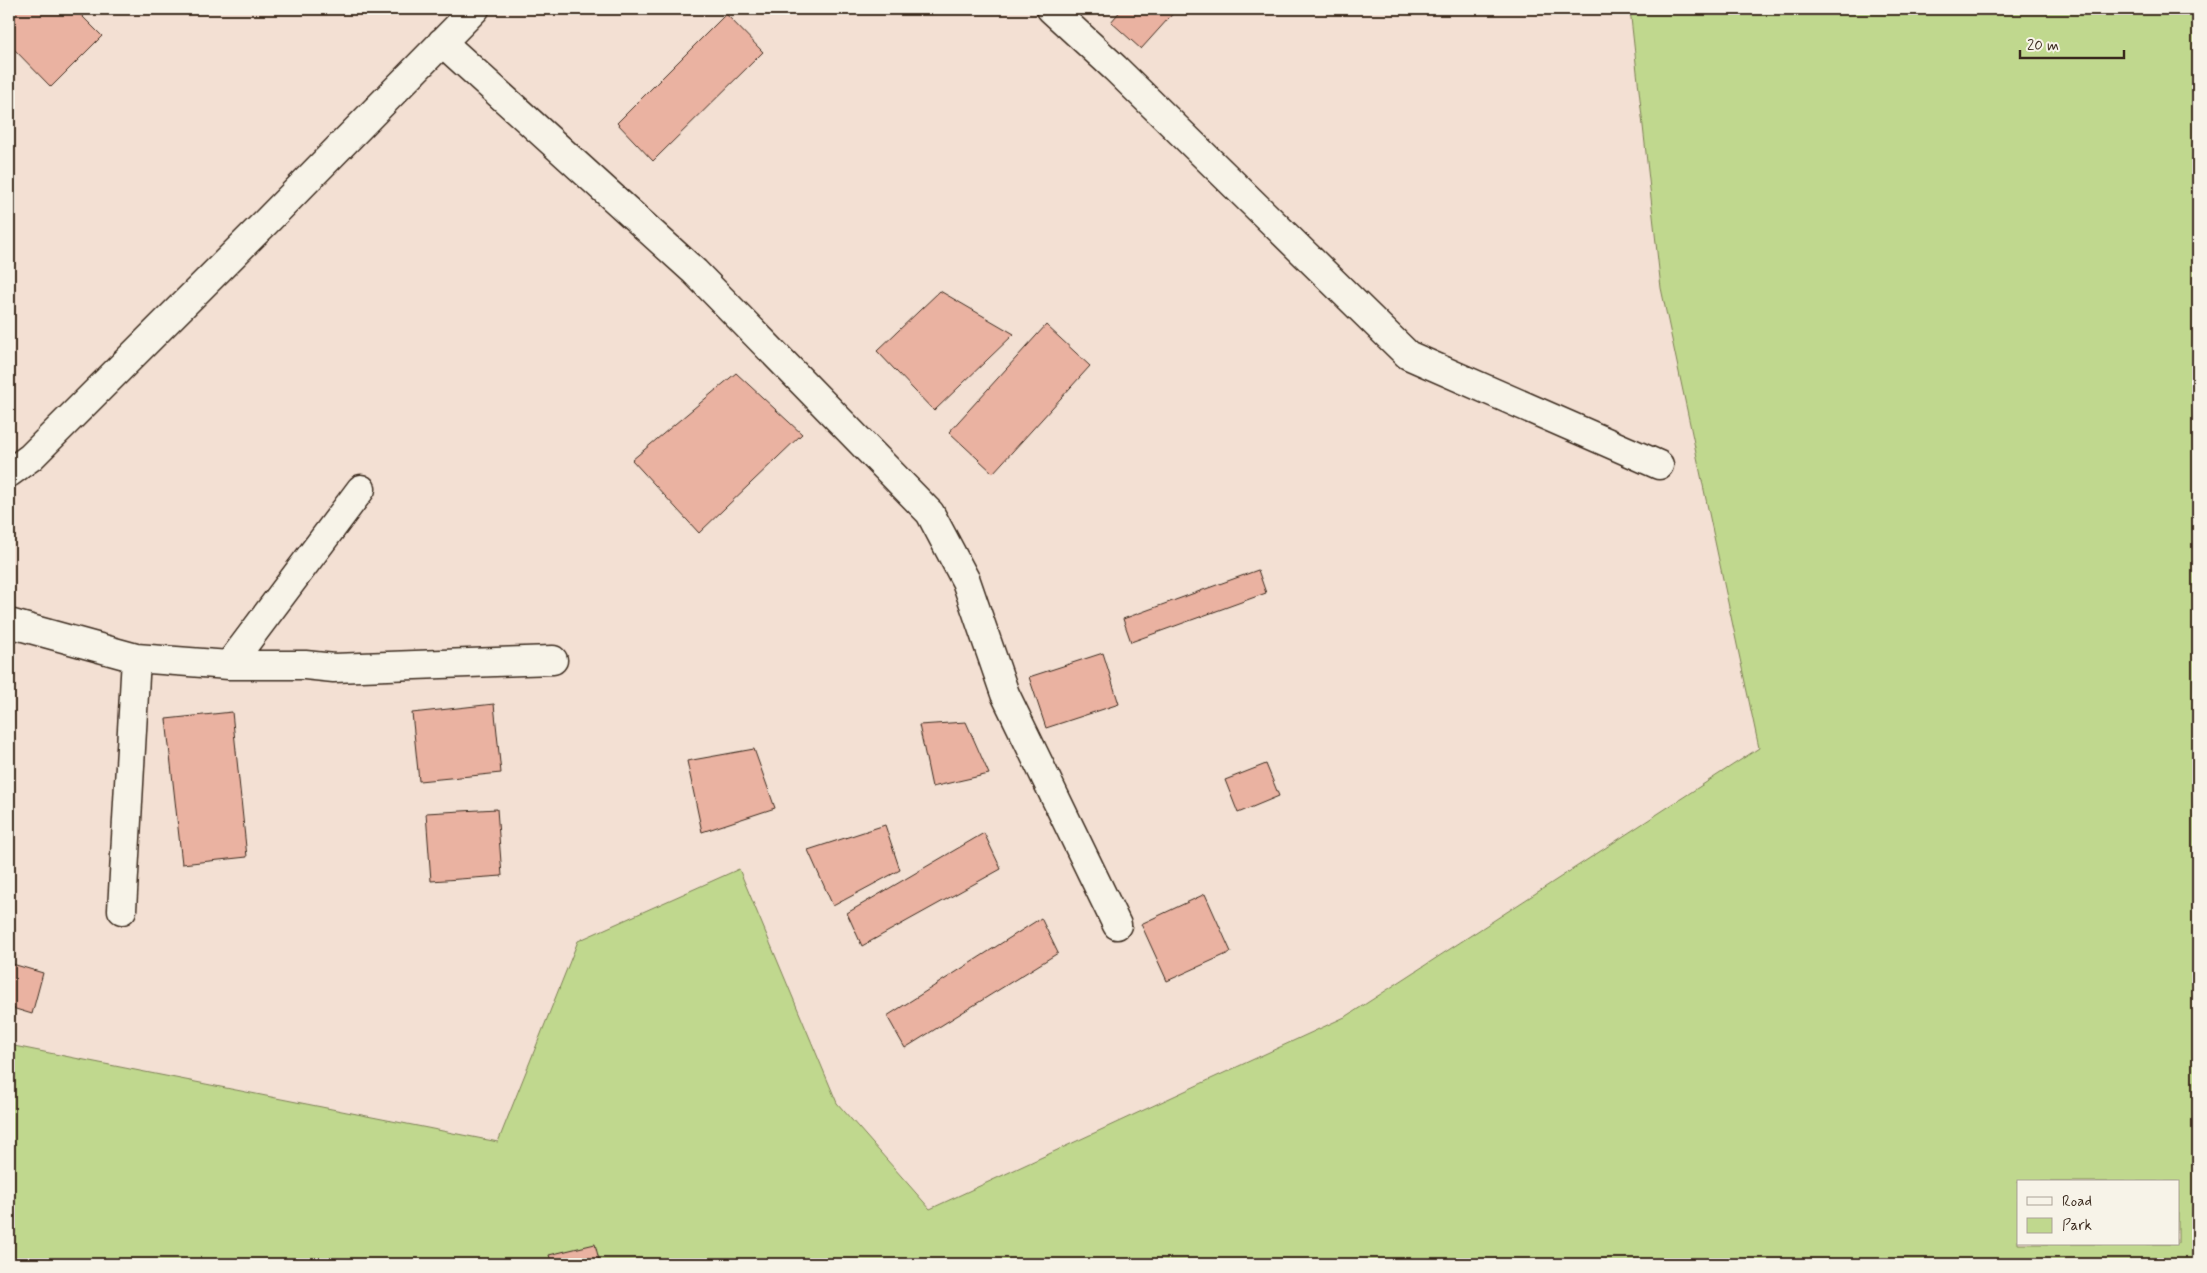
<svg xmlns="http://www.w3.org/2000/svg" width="2207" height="1273" viewBox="0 0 2207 1273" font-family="Mynerve,sans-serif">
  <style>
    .green { fill: #c0d88e; stroke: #7e8156; fill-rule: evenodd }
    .building { fill: #eab2a1; stroke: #3b2a1e }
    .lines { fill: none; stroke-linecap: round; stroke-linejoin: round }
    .street-casing { stroke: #3b2a1e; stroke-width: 31 }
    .street { stroke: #f7f3e8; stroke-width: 28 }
  </style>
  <rect width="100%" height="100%" fill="#f3e0d3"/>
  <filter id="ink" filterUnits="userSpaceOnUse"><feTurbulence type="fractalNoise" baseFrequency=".02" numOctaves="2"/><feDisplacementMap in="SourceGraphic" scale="10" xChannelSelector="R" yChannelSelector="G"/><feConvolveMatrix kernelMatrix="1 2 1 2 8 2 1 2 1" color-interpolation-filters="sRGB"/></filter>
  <g filter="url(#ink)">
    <path class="green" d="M 1630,9 L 2198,9 L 2198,1264 L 9,1264 L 9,1045 L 498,1142 L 578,941 L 739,869 L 837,1103 L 930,1209 L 1347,1016 L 1759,748 L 1661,288 ZM 2018,1182 L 2178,1182 L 2178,1244 L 2018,1244 Z"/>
    <path class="building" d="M 9,9 L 75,9 L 102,36 L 51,87 L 9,44 Z
      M 1122,9 L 1177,9 L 1141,49 L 1111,22 Z
      M 726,14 L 763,52 L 653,161 L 617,123 Z
      M 940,291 L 1014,334 L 934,411 L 877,351 Z
      M 1046,325 L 1090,366 L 993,473 L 949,432 Z
      M 736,373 L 802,434 L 699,533 L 632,460 Z
      M 1258,570 L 1266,593 L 1131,642 L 1123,619 Z
      M 1103,653 L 1119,704 L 1046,728 L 1029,677 Z
      M 494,704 L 501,773 L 419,781 L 412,713 Z
      M 232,712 L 247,857 L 182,864 L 166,719 Z
      M 966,722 L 989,774 L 932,787 L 919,725 Z
      M 754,749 L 775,808 L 702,832 L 687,761 Z
      M 1266,764 L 1279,796 L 1238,813 L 1225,780 Z
      M 497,809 L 502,876 L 431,881 L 426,813 Z
      M 885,825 L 900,870 L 833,906 L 808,850 Z
      M 984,833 L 1001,869 L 862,946 L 847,913 Z
      M 1205,894 L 1231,952 L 1167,981 L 1141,924 Z
      M 1041,918 L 1058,953 L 905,1048 L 887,1016 Z
      M 9,963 L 43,973 L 32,1014 L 9,1007 Z
      M 595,1244 L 600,1264 L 552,1264 L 549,1255 Z"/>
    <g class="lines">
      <g class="street-casing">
        <path id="street" d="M 1051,9 L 1115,68 L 1408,355 L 1659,465
          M 442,42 L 695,272 L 930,513 L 966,581 L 1005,694 L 1117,925
          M 9,473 L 31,457 L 266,222 L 475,9
          M 9,623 L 136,658 L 229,665 L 361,489
          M 229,665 L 305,665 L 334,668 L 553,660
          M 122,910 L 136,658"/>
      </g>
      <use href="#street" class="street"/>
    </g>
  </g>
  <rect width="2207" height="1273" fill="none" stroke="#f7f3e8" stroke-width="30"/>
  <rect x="15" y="15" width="2177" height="1243" fill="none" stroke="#3b2a1e" stroke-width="2" filter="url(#ink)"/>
  <rect x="2017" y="1180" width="162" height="65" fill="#f7f3e8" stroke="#aca397"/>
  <rect x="2027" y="1197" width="25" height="8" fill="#f7f3e8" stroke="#aca397"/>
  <text x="2062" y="1206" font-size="15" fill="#3b2a1e">Road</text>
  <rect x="2027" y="1218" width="25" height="15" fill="#c0d88e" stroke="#aca397"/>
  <text x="2062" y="1230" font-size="15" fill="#3b2a1e">Park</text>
  <path d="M2020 50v8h104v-8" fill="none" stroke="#3b2a1e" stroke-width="2.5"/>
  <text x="2027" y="50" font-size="15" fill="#3b2a1e" stroke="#f7f3e8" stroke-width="4" paint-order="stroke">20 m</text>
</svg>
